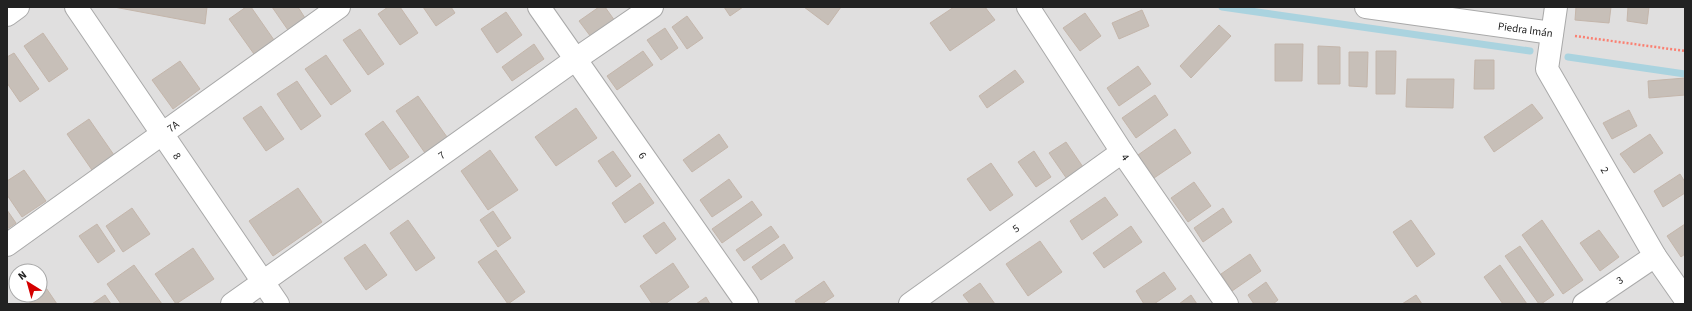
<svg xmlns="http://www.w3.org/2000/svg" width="1692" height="311" viewBox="0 0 1692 311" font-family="'Source Sans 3',sans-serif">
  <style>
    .residential { fill: #e0dfdf; fill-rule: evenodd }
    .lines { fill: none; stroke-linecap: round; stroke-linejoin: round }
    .stream { stroke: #aad3df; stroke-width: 7 }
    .building { fill: #c7bfb8; stroke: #c4b6ab }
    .minor-casing { stroke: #a9a9a9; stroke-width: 24 }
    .path { stroke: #fa8072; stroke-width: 2.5; stroke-dasharray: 2 2; stroke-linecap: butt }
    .minor { stroke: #fff; stroke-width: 22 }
    .labels { text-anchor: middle; stroke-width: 3; stroke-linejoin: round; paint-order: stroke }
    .street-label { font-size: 11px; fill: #222; stroke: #fff }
  </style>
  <rect width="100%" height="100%" fill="#f2efe9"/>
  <path class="residential" d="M 7,7 L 1685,7 L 1685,304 L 7,304 ZM 16,271 L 40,271 L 40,295 L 16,295 Z"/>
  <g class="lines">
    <path class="stream" d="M 1222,7 L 1530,51
      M 1568,57 L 1685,74"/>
  </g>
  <path class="building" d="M 114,7 L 207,7 L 205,24 Z
    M 246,7 L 251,7 L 274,40 L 254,54 L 229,19 Z
    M 272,7 L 298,7 L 305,18 L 288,30 Z
    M 388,7 L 400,7 L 418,33 L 400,45 L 378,14 Z
    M 423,7 L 451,7 L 455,13 L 436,26 Z
    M 599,7 L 605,7 L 615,21 L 591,37 L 579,21 Z
    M 724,7 L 743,7 L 730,16 Z
    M 804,7 L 841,7 L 828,25 Z
    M 954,7 L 985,7 L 995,20 L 950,51 L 930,23 Z
    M 1576,7 L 1611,7 L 1609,23 L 1575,20 Z
    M 1628,7 L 1649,7 L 1647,24 L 1627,21 Z
    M 1142,10 L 1149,26 L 1119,39 L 1112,23 Z
    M 506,12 L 522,35 L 497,53 L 481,29 Z
    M 1085,13 L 1101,36 L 1080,51 L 1063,28 Z
    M 687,16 L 703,38 L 687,49 L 672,27 Z
    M 1219,25 L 1231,36 L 1191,78 L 1180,66 Z
    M 665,28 L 678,48 L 661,60 L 647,40 Z
    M 360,29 L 384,64 L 368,75 L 343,40 Z
    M 43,33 L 68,69 L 49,82 L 24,46 Z
    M 534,44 L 544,59 L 512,81 L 502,67 Z
    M 1275,44 L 1303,44 L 1302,81 L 1275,81 Z
    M 1318,46 L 1340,47 L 1340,84 L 1318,84 Z
    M 643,51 L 653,65 L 617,90 L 607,76 Z
    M 1376,51 L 1396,51 L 1395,94 L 1376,94 Z
    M 1349,52 L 1368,52 L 1367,87 L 1349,86 Z
    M 14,53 L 39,89 L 20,102 L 7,83 L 7,57 Z
    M 326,55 L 351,91 L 331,105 L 305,69 Z
    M 1475,60 L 1494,60 L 1494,89 L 1474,89 Z
    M 180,61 L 200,89 L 173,109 L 152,80 Z
    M 1138,66 L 1151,84 L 1119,106 L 1107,88 Z
    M 1015,70 L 1024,82 L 987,108 L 979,96 Z
    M 1685,78 L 1685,95 L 1649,98 L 1648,81 Z
    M 1407,79 L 1454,79 L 1453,108 L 1406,107 Z
    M 297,81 L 321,116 L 301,130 L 277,94 Z
    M 1155,95 L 1168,115 L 1136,138 L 1122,118 Z
    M 418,96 L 447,137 L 425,153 L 396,111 Z
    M 1532,104 L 1543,118 L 1494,152 L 1484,137 Z
    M 261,106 L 284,139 L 266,151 L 243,118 Z
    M 576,108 L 597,138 L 556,166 L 535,137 Z
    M 1629,110 L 1637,126 L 1612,139 L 1603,123 Z
    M 89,119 L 114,155 L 92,170 L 67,134 Z
    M 383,121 L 409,157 L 390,170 L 365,134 Z
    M 1175,129 L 1191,153 L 1154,178 L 1138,155 Z
    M 719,134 L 728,147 L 692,172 L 683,160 Z
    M 1650,134 L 1663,153 L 1634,173 L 1620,154 Z
    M 1066,142 L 1083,167 L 1067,179 L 1049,153 Z
    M 490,150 L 518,190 L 488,210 L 461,171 Z
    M 613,151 L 631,176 L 616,187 L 598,161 Z
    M 1034,151 L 1051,177 L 1036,187 L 1018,162 Z
    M 991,163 L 1013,195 L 990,211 L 967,179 Z
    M 24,170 L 46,201 L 22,217 L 7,195 L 7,181 Z
    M 1680,174 L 1685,182 L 1685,193 L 1663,207 L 1654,191 Z
    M 729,179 L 742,197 L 712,217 L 700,200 Z
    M 1194,182 L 1211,206 L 1188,222 L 1171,198 Z
    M 640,183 L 654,203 L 625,223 L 612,203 Z
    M 298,188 L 322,222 L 273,256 L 249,221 Z
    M 1105,197 L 1118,215 L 1082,240 L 1070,221 Z
    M 752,201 L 762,215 L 722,243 L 712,229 Z
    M 132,208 L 150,234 L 123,252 L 106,226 Z
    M 1223,208 L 1232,222 L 1203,242 L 1194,228 Z
    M 7,210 L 16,223 L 7,229 Z
    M 493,211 L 511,238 L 498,247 L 480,220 Z
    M 408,220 L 435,258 L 416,271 L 390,233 Z
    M 1411,220 L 1435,254 L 1417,267 L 1393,232 Z
    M 1542,220 L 1583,280 L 1563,294 L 1522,235 Z
    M 664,222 L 676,239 L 656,254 L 643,236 Z
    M 97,224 L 115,251 L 98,263 L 79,236 Z
    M 1685,224 L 1685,254 L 1681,257 L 1667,236 Z
    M 771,226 L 779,237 L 744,261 L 736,250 Z
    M 1131,226 L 1142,242 L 1104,268 L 1093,253 Z
    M 1599,230 L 1619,257 L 1600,271 L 1580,243 Z
    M 1040,241 L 1062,272 L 1028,296 L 1006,264 Z
    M 365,244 L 387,275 L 366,290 L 344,258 Z
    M 784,244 L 793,258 L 761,280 L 752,267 Z
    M 1520,246 L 1554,295 L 1541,304 L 1539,304 L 1505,256 Z
    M 193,248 L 214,279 L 176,304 L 155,274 Z
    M 496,250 L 525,292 L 508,304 L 478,262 Z
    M 1250,254 L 1261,271 L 1232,291 L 1221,274 Z
    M 673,263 L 689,287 L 665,304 L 652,304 L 640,286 Z
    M 134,265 L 162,304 L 121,304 L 107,284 Z
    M 1500,265 L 1527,304 L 1503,304 L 1484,277 Z
    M 32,267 L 35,271 L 26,271 Z
    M 1164,272 L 1176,289 L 1154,304 L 1144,304 L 1136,291 Z
    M 40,279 L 57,304 L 31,304 L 25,295 L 40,295 Z
    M 824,281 L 834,296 L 822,304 L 797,304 L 795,301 Z
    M 1266,282 L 1278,300 L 1273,304 L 1254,304 L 1248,295 Z
    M 980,283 L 995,304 L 970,304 L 963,295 Z
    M 105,295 L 111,304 L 92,304 Z
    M 1191,295 L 1197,304 L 1179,304 Z
    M 1416,295 L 1422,304 L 1402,304 Z
    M 706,297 L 710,304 L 696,304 Z"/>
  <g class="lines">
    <g class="minor-casing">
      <g id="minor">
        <path id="s1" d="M 76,7 L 278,304"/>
        <path id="s2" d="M 539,7 L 747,304"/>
        <path id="s3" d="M 1028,7 L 1122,152 L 1227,304"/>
        <path id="s4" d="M 1366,7 L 1552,33"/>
        <path id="s5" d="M 1556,7 L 1547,69 L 1655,256 L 1685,299"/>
        <path d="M 7,15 L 18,7"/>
        <path id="s6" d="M 7,245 L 339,7"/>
        <path id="s7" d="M 232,304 L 576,59 L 652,7"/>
        <path id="s8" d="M 910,304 L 1122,152"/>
        <path id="s9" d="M 1584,304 L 1655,256"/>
      </g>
    </g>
    <path class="path" d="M 1575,36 L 1685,51"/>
    <use href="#minor" class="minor"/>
  </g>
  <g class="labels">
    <g class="street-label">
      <text dy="4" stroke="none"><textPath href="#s4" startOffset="161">Piedra lmán</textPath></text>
      <text dy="4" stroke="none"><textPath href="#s6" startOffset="204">7A</textPath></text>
      <text dy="4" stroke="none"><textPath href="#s1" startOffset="180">8</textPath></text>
      <text dy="4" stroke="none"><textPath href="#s7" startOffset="257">7</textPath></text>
      <text dy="4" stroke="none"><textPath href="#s2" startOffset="181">6</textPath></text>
      <text dy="4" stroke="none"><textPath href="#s3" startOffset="179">4</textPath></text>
      <text dy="4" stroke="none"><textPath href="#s5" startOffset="179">2</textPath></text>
      <text dy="4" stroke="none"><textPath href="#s8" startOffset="130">5</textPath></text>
      <text dy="4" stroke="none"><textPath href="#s9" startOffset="43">3</textPath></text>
    </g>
  </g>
  <rect width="1692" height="311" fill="none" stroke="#222222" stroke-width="16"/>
  <g transform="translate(28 283) rotate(323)"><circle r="19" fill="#ffffff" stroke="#a7a7a7"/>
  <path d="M0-3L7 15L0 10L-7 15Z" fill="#d40000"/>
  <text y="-6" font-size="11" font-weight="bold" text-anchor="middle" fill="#222222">N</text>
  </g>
</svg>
